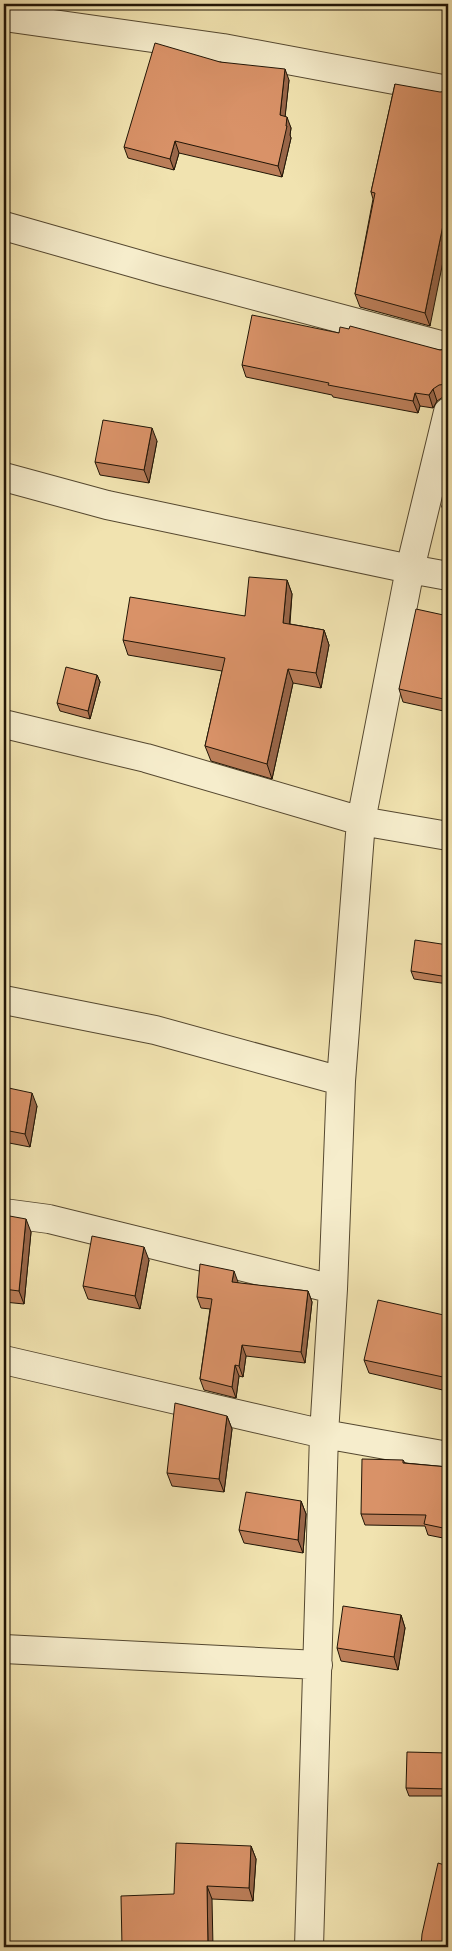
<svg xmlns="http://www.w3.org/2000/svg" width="452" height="1951" viewBox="0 0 452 1951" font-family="'Gentium Book Plus',serif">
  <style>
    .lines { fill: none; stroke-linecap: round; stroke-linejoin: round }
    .minor-casing { stroke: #554830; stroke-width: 30 }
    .minor { stroke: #f6edcc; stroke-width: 28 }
    .wall { fill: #bb7e59; stroke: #211506 }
    .shaded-wall { fill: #986649; stroke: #211506 }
    .building { fill: #d99268; stroke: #211506 }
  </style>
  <rect width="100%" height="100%" fill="#f1e3b0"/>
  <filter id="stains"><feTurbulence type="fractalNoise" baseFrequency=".004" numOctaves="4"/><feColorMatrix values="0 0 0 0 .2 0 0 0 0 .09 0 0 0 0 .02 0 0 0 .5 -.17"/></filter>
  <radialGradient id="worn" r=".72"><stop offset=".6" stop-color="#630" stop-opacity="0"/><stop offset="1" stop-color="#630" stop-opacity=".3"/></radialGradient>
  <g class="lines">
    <g class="minor-casing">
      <path id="minor" d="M 4,17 L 223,48 L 448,90
        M 4,226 L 162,271 L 448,347
        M 4,477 L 107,505 L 410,569 L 448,576
        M 4,724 L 146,758 L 361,821 L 448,836
        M 4,1000 L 155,1030 L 341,1081
        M 4,1213 L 49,1219 L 333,1289
        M 4,1360 L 324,1434 L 448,1456
        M 4,1649 L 318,1665
        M 309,1947 L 324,1434 L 333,1289 L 341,1081 L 361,821 L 410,569 L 448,412"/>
    </g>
    <use href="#minor" class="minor"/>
  </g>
  <path class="wall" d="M 220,62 L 289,80 L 285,116 L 291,128 L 290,135 L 291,138 L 282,177 L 179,153 L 174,170 L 128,158 L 124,147 Z
    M 395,84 L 430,326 L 360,307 L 355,294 L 373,199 L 371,192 Z
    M 339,333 L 440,350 L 448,349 L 448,397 L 443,397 L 437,401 L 433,408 L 420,406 L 418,413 L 333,397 L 332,395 L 246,377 L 242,365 Z
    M 157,441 L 149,483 L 100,475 L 95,462 Z
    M 448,472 L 448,520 L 447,520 L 442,507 Z
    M 287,580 L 292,594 L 290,624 L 324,630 L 329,645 L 321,688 L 293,683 L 272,779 L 211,761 L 205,746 L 222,671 L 128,655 L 123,640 L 245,616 Z
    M 448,616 L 448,712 L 403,702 L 399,689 Z
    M 97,675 L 100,682 L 90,719 L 60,711 L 57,703 Z
    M 448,945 L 448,984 L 414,979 L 411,971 Z
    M 4,1087 L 37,1106 L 30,1147 L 4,1142 Z
    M 4,1215 L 31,1232 L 24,1304 L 4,1302 Z
    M 149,1260 L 140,1309 L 88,1299 L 83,1286 Z
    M 238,1282 L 237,1283 L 308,1291 L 312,1302 L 305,1363 L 246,1356 L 243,1377 L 239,1376 L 236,1398 L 204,1390 L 200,1379 L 210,1309 L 201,1308 L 197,1297 Z
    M 448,1316 L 447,1391 L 369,1373 L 364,1360 Z
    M 227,1416 L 232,1429 L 224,1492 L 172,1486 L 167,1473 Z
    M 403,1460 L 405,1463 L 448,1467 L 448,1539 L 428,1535 L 425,1526 L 365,1525 L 361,1514 Z
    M 301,1501 L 306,1514 L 303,1553 L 244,1543 L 239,1530 Z
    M 401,1615 L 405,1628 L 398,1670 L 341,1661 L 337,1648 Z
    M 448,1753 L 448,1796 L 409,1796 L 406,1788 Z
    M 251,1846 L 256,1859 L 253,1901 L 212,1899 L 174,1894 Z"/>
  <path class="shaded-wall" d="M 285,69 L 289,80 L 284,127 L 280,115 Z
    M 287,117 L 291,128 L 290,135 L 291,138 L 282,177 L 278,166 Z
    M 175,141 L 179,153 L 174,170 L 170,159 Z
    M 448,201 L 448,237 L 430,326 L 425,313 Z
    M 433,389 L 437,401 L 433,408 L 429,395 Z
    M 415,393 L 420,406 L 418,413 L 413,401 Z
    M 152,428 L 157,441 L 149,483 L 144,470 Z
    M 287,580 L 292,594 L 288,638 L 283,623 Z
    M 324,630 L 329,645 L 321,688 L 316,673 Z
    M 288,669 L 293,683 L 272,779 L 267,764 Z
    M 97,675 L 100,682 L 90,719 L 88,711 Z
    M 32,1093 L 37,1106 L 30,1147 L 25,1134 Z
    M 26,1219 L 31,1232 L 24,1304 L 19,1291 Z
    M 144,1247 L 149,1260 L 140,1309 L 135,1296 Z
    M 234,1271 L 238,1282 L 236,1293 L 232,1282 Z
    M 308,1291 L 312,1302 L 305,1363 L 301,1352 Z
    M 242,1345 L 246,1356 L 243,1377 L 239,1366 Z
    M 448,1352 L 448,1386 L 447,1391 L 443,1377 Z
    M 235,1365 L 239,1376 L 236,1398 L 232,1387 Z
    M 227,1416 L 232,1429 L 224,1492 L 219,1479 Z
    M 301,1501 L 306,1514 L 303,1553 L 298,1540 Z
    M 401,1615 L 405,1628 L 398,1670 L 394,1657 Z
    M 251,1846 L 256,1859 L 253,1901 L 249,1888 Z
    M 207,1886 L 212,1899 L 213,1947 L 208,1947 Z"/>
  <path class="building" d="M 155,43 L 220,62 L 285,69 L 280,115 L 287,117 L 286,126 L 287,126 L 278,166 L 175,141 L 170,159 L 124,147 Z
    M 395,84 L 440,92 L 448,91 L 448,201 L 425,313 L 355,294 L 375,193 L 371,192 Z
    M 252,315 L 339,333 L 340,327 L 349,329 L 350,326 L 440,350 L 448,349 L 448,385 L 447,384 L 439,385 L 433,389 L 429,395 L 415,393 L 413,401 L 328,385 L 329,383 L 242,365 Z
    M 103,420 L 152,428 L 144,470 L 95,462 Z
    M 448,472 L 448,508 L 442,507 Z
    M 249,577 L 287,580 L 283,623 L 324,630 L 316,673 L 288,669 L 267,764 L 205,746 L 225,658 L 123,640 L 130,597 L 245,616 Z
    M 416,609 L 448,616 L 448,700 L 399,689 Z
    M 66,667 L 97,675 L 88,711 L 57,703 Z
    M 415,940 L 448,945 L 448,977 L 411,971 Z
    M 4,1087 L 32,1093 L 25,1134 L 4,1130 Z
    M 4,1215 L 26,1219 L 19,1291 L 4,1289 Z
    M 92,1236 L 144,1247 L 135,1296 L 83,1286 Z
    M 200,1264 L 234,1271 L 232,1282 L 308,1291 L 301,1352 L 242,1345 L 239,1366 L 235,1365 L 232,1387 L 200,1379 L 212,1299 L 197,1297 Z
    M 378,1300 L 448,1316 L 448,1352 L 443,1377 L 364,1360 Z
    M 175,1403 L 227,1416 L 219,1479 L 167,1473 Z
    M 362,1459 L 403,1460 L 403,1463 L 448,1467 L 448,1529 L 424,1524 L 426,1515 L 361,1514 Z
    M 246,1492 L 301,1501 L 298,1540 L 239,1530 Z
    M 343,1606 L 401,1615 L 394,1657 L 337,1648 Z
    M 407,1752 L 448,1753 L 448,1789 L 406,1788 Z
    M 176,1843 L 251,1846 L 249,1888 L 207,1886 L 208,1947 L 122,1947 L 121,1896 L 174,1894 Z
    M 438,1863 L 448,1866 L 448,1947 L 421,1947 L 422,1934 Z"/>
  <rect width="452" height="1951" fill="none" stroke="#f1e3b0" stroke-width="20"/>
  <rect x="5" y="5" width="442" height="1941" fill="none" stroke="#211506" stroke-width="2.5"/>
  <rect x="10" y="10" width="432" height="1931" fill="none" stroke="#211506"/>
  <rect width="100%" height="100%" filter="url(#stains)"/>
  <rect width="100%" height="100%" fill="url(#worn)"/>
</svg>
